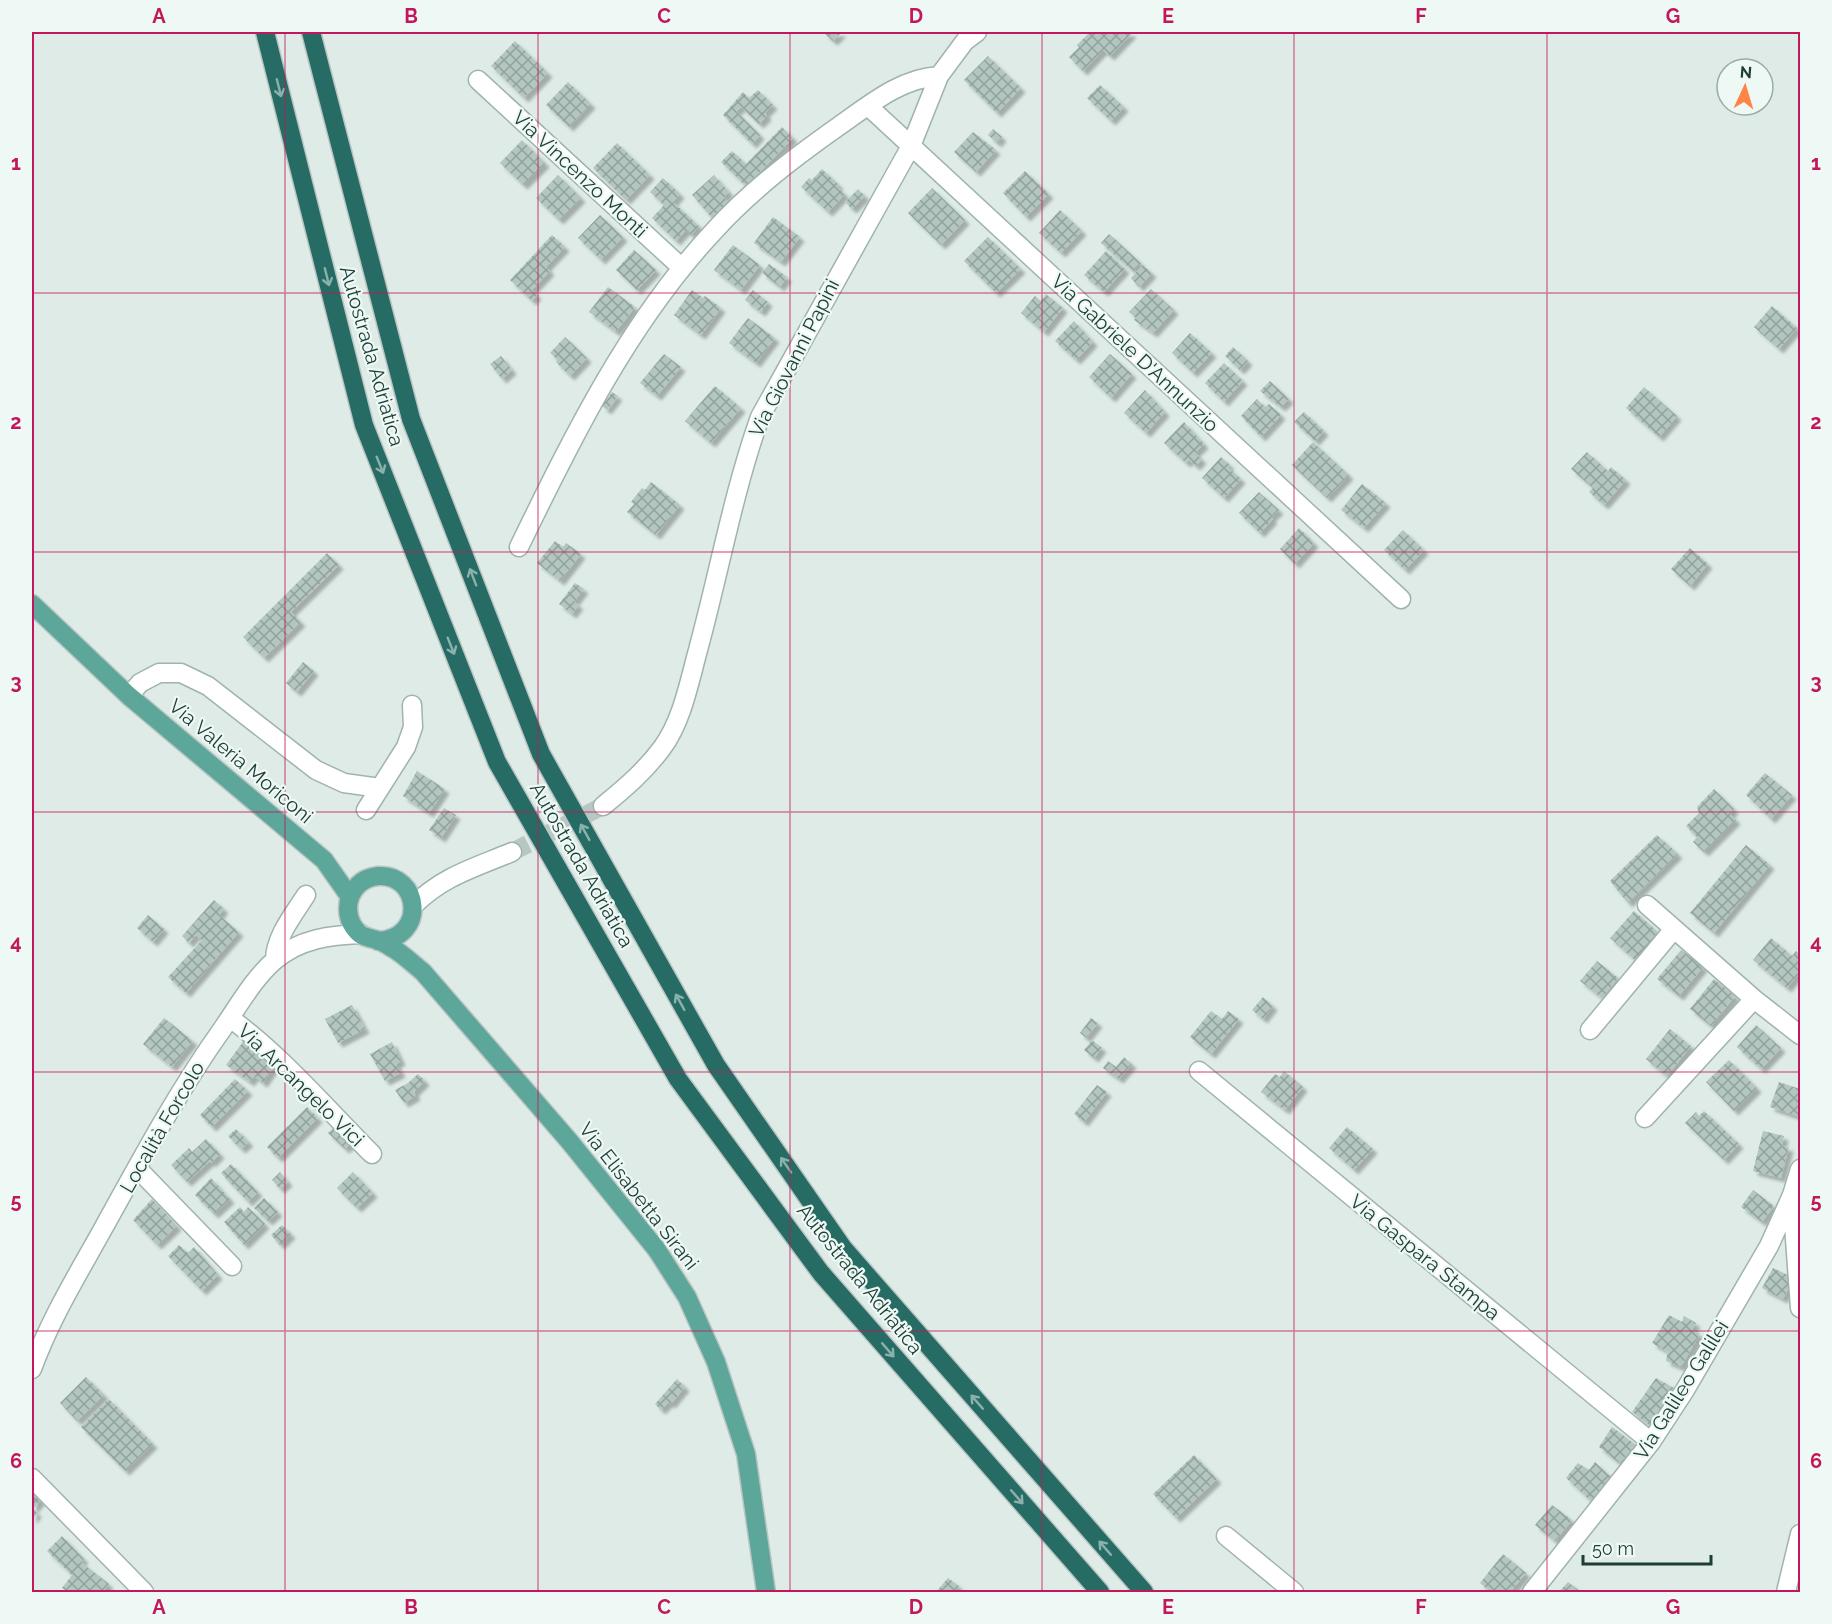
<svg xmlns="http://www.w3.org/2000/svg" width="1832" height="1624" viewBox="0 0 1832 1624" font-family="Raleway,sans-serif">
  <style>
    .building { fill: url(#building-cross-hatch); filter: url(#shadow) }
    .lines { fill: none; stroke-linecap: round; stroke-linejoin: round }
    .minor-tunnel { stroke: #b7c8c3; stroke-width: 18; stroke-dasharray: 18 9; stroke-linecap: butt }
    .minor-casing { stroke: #a0b3ae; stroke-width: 21 }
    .major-casing { stroke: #bbc5c3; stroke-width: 21 }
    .highway-casing { stroke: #bbc5c3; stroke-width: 21 }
    .minor { stroke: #fff; stroke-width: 18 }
    .major { stroke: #5da69a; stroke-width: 18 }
    .highway { stroke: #266c64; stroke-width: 18 }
    .oneway { stroke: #8ab2ac }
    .grid { fill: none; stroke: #c2185b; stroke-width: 1.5; stroke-opacity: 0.55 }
    .labels { text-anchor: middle; stroke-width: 4.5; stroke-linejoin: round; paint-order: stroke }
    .street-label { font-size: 20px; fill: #1d3d37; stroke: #eef8f4 }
    .neatline { fill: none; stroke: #c2185b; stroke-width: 2 }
    .grid-label { font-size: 20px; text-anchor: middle; font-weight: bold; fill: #c2185b }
  </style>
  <defs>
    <pattern id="building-cross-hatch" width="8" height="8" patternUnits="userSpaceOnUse" patternTransform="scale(1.5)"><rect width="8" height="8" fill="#b3c6c0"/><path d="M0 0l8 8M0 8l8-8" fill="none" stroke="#91a29d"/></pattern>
    <filter id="shadow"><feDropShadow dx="4.5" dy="4.5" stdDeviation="1.5" flood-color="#0004"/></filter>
  </defs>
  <rect width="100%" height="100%" fill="#deebe6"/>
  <path class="building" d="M 823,32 L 842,32 L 833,41 Z
    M 1090,32 L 1130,32 L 1132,33 L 1110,56 L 1103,50 L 1083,71 L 1069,57 L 1079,47 L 1077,45 Z
    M 515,41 L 548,73 L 524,98 L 491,66 Z
    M 988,56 L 1021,88 L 997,113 L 964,80 Z
    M 568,82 L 591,104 L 569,127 L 546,105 Z
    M 1100,85 L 1124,107 L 1111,121 L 1087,98 Z
    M 758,90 L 773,105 L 765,113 L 767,116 L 759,124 L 741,107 L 736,111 L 760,135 L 752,144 L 723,115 L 743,92 L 749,98 Z
    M 782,127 L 793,138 L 746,186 L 721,162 L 732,151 L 746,164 Z
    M 993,129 L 1002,137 L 997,143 L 988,135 Z
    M 973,132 L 996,150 L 976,172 L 954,152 Z
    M 522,140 L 545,163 L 523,185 L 500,163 Z
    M 617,143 L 650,175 L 626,200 L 593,168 Z
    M 822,169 L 839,185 L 837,187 L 845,194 L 828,212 L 801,187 L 809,178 L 812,180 Z
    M 1025,171 L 1049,194 L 1026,217 L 1003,193 Z
    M 558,175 L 581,198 L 559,220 L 536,198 Z
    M 714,175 L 729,192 L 724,197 L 729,203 L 712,218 L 692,195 Z
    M 663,178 L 680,194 L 673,202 L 699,226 L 691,235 L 686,230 L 676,241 L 652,218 L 664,205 L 650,192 Z
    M 932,188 L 965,220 L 941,245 L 908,213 Z
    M 858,189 L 865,196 L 852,209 L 845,202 Z
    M 1060,210 L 1082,231 L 1061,253 L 1039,233 Z
    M 600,215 L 623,237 L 601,260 L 578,238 Z
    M 773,217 L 800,237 L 781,262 L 754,243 Z
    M 1109,234 L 1141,263 L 1133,271 L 1101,243 Z
    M 552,235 L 565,247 L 546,267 L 550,271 L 532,290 L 537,295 L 532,301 L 510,280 Z
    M 988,237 L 1021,269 L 996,293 L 964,261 Z
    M 733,245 L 760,265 L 741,290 L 714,270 Z
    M 634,250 L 656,270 L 637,290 L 616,270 Z
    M 1106,251 L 1125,269 L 1104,292 L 1084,275 Z
    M 769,264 L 787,277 L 780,287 L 762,273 Z
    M 1143,265 L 1152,273 L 1139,287 L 1131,278 Z
    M 608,287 L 635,307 L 616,332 L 589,312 Z
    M 1151,289 L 1174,310 L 1153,333 L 1134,320 L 1136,318 L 1129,312 Z
    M 692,290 L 703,298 L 705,296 L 721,308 L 701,335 L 674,315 Z
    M 753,290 L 768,302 L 761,312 L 745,300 Z
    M 1046,294 L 1063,308 L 1044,332 L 1021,313 L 1035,296 L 1041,301 Z
    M 1772,306 L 1797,328 L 1779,349 L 1754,327 Z
    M 748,318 L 775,338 L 756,363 L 729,343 Z
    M 1074,321 L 1093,342 L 1076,360 L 1055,341 Z
    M 1190,333 L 1212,353 L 1193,373 L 1172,353 Z
    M 565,337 L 587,358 L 570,376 L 556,362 L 558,360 L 550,353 Z
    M 1233,347 L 1248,361 L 1240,370 L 1225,356 Z
    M 664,354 L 681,367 L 657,396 L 640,383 Z
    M 1110,354 L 1132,374 L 1111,398 L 1089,377 Z
    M 501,356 L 512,370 L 502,379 L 490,364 Z
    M 1224,363 L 1243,381 L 1224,402 L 1205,383 Z
    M 1270,381 L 1289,399 L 1281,407 L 1260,391 Z
    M 715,386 L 741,408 L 711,443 L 685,421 Z
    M 1644,387 L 1677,416 L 1659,437 L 1626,408 Z
    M 1145,390 L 1165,412 L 1146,433 L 1124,413 Z
    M 612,392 L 618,396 L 607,410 L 602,406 Z
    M 1257,399 L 1265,407 L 1269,404 L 1281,415 L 1261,437 L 1241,416 Z
    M 1304,412 L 1324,431 L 1315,441 L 1294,422 Z
    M 1184,422 L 1204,444 L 1195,453 L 1202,459 L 1196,466 L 1189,460 L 1186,463 L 1164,443 Z
    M 1313,442 L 1349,475 L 1327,498 L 1292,465 Z
    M 1587,452 L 1608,471 L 1611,467 L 1626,480 L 1604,505 L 1589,492 L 1593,488 L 1571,469 Z
    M 1221,457 L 1230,465 L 1228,467 L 1241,479 L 1224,498 L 1202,478 Z
    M 651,482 L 680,505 L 656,535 L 627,512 L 634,504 L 631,502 L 642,488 L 645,490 Z
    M 1362,484 L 1386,503 L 1364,528 L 1341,510 Z
    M 1259,492 L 1279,510 L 1271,517 L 1273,519 L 1260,533 L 1239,513 Z
    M 1299,528 L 1314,543 L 1295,564 L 1280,549 Z
    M 1403,530 L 1424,550 L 1405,570 L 1384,550 Z
    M 555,541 L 563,547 L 566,543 L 581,554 L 560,581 L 537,563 Z
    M 1690,548 L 1708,564 L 1690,586 L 1671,569 Z
    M 327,553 L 339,565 L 291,612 L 301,622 L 264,658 L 243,637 Z
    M 575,583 L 584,589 L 574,602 L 579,605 L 572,614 L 559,604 Z
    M 303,662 L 314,671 L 297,692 L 286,683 Z
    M 417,771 L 445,789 L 429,813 L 403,796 Z
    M 1765,773 L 1792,795 L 1771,819 L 1746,795 Z
    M 1714,789 L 1734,809 L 1730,814 L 1736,820 L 1704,852 L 1693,842 L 1697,837 L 1686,826 L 1699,813 L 1697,807 Z
    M 444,808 L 456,815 L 441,838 L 429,830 Z
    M 1657,835 L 1678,854 L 1628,903 L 1610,881 Z
    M 1746,845 L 1770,865 L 1714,933 L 1690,913 Z
    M 214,900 L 224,909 L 219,915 L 239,932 L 186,993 L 168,977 L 202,940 L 196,935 L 189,943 L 182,936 Z
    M 1634,911 L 1659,933 L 1635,960 L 1610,938 Z
    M 148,915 L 164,929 L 153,942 L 137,928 Z
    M 1771,938 L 1792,956 L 1796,951 L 1800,955 L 1800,972 L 1787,988 L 1753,960 Z
    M 1681,950 L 1703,967 L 1679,996 L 1657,979 Z
    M 1597,961 L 1618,978 L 1602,998 L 1580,981 Z
    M 1714,979 L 1735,996 L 1711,1026 L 1690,1009 Z
    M 1263,997 L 1273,1006 L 1263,1019 L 1252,1010 Z
    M 352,1005 L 365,1029 L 338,1043 L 325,1019 Z
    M 1211,1011 L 1222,1019 L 1228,1011 L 1239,1019 L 1211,1054 L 1190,1037 Z
    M 164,1018 L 193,1041 L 172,1067 L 143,1044 Z
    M 1091,1018 L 1098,1023 L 1086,1038 L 1080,1033 Z
    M 1756,1025 L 1781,1048 L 1761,1069 L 1737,1047 Z
    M 1670,1029 L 1691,1046 L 1667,1076 L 1646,1059 Z
    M 245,1039 L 269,1057 L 266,1061 L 274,1067 L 263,1083 L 254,1076 L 250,1082 L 226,1065 Z
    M 1092,1040 L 1102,1048 L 1094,1058 L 1084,1050 Z
    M 392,1042 L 401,1061 L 396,1064 L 401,1073 L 385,1081 L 370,1054 Z
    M 1124,1057 L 1132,1064 L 1119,1079 L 1103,1068 L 1108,1061 L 1116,1067 Z
    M 1729,1060 L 1757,1088 L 1734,1111 L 1706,1082 Z
    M 1284,1071 L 1303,1087 L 1285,1110 L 1261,1092 L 1275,1074 L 1280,1077 Z
    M 418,1074 L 425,1081 L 414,1092 L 416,1096 L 404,1103 L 395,1090 L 408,1083 Z
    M 235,1079 L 248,1091 L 212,1127 L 200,1115 Z
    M 1779,1082 L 1800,1089 L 1800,1117 L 1770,1107 Z
    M 1097,1085 L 1107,1092 L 1084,1122 L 1074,1114 Z
    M 307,1107 L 318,1118 L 278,1158 L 267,1147 Z
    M 1704,1111 L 1739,1144 L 1724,1160 L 1685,1123 L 1696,1112 L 1699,1116 Z
    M 337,1124 L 354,1140 L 345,1149 L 328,1133 Z
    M 1347,1127 L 1373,1149 L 1354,1170 L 1329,1148 Z
    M 236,1129 L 249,1142 L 241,1149 L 228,1136 Z
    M 1763,1131 L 1784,1136 L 1782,1146 L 1789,1147 L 1781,1178 L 1753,1171 Z
    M 206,1139 L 220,1154 L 211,1163 L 210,1161 L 187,1182 L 171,1165 L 189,1148 L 192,1152 Z
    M 231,1164 L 258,1192 L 248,1202 L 221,1173 Z
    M 280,1172 L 288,1182 L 280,1189 L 272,1180 Z
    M 353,1172 L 373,1193 L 357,1208 L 337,1188 Z
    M 211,1178 L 230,1199 L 214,1214 L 195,1195 Z
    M 1753,1190 L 1774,1206 L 1762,1222 L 1741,1207 Z
    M 264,1198 L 278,1212 L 268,1221 L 254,1208 Z
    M 152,1199 L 177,1226 L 157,1245 L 133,1220 Z
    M 240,1207 L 244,1212 L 248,1207 L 265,1224 L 244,1245 L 224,1222 Z
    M 282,1225 L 291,1234 L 280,1245 L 271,1235 Z
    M 179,1245 L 188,1253 L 194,1247 L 218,1275 L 202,1291 L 168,1256 Z
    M 1773,1268 L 1794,1278 L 1783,1299 L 1762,1288 Z
    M 1669,1315 L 1682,1322 L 1684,1316 L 1696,1323 L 1692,1330 L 1700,1334 L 1681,1367 L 1666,1361 L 1668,1352 L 1652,1343 Z
    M 86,1377 L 104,1395 L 77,1421 L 60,1403 Z
    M 1656,1378 L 1674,1388 L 1652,1427 L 1632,1412 Z
    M 677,1379 L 685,1387 L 671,1404 L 669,1402 L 661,1410 L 655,1404 Z
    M 109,1399 L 153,1444 L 125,1471 L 81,1427 Z
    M 1612,1427 L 1636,1445 L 1619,1463 L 1599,1447 Z
    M 1194,1455 L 1217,1479 L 1176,1518 L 1153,1494 Z
    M 1595,1462 L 1611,1477 L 1591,1501 L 1566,1478 L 1578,1463 L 1589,1470 Z
    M 32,1491 L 41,1500 L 33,1509 L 37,1513 L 32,1520 Z
    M 1552,1505 L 1572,1520 L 1555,1541 L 1535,1525 Z
    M 62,1536 L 84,1559 L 81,1562 L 109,1584 L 102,1592 L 68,1592 L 62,1588 L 72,1575 L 47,1551 Z
    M 1503,1554 L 1526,1573 L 1510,1592 L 1491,1592 L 1480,1583 Z
    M 948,1578 L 959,1586 L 953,1592 L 936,1592 Z
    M 1568,1582 L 1581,1592 L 1559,1592 Z"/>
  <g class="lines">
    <path class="minor-tunnel" d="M 512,852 L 603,806"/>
    <g class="minor-casing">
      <path id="minor" d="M 478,80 L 682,268
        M 868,106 L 1401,599
        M 519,547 C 573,436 629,322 714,231 C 750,191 795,157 839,126 C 869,105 901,78 939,76
        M 129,696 L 140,683 L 159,673 L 181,673 L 208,686 L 316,770 L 344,783 L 380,788
        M 603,806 C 625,788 645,771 662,748 C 682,721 689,683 698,650 C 719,573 733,493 760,417 L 911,146 L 939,76 L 965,41 L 977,32
        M 366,810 L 406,747 L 413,727 L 412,705
        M 1647,905 L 1754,999 L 1800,1035
        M 413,906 C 443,876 474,868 512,852
        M 275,960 C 275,937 294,914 306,895
        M 230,1018 C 282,1056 326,1108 372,1154
        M 1590,1030 L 1674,929
        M 1199,1071 L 1651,1442
        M 1645,1118 L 1754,999
        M 137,1168 L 232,1266
        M 1792,1197 L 1800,1308
        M 32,1369 C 50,1319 78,1274 104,1227 C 141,1160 178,1091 223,1028 C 239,1005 254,978 275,960 C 300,939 330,935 361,934
        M 32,1478 L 144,1592
        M 1226,1536 L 1294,1592
        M 1532,1592 L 1651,1442 L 1685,1390 L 1769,1246 L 1792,1195 L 1800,1169
        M 1786,1592 L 1800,1534"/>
    </g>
    <g class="major-casing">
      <path id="major" d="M 32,604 L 129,696 L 324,860 L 350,897
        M 378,941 C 428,938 420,873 378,876 C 370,877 364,879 358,885 C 344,899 345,921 360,934 C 366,938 371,938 377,940 C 383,942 389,946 394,949 C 404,955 413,964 423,972 L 570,1142 L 657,1250 L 687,1297 L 716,1362 L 746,1454 L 766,1592"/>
    </g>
    <g class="highway-casing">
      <path id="highway" d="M 265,32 L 364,425 L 497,762 L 678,1079 L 821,1273 L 1100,1592
        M 311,32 L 411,419 L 541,754 L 716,1065 L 843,1248 L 1144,1592"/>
    </g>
    <use href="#minor" class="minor"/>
    <use href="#major" class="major"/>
    <use href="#highway" class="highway"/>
  </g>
  <defs><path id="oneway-shaft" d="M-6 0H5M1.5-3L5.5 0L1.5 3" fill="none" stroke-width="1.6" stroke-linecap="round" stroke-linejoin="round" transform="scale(1.5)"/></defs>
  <g class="oneway">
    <use href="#oneway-shaft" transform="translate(279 88) rotate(76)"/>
    <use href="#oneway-shaft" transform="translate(327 277) rotate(76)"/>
    <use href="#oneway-shaft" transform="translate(380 465) rotate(68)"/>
    <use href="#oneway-shaft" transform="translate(473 577) rotate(-111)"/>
    <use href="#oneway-shaft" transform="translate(451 646) rotate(68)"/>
    <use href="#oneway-shaft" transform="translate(585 832) rotate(-119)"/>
    <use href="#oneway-shaft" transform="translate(680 1002) rotate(-119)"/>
    <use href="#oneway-shaft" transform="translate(786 1165) rotate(-125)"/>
    <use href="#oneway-shaft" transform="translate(888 1350) rotate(49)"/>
    <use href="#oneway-shaft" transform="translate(977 1402) rotate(-131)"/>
    <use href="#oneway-shaft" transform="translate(1017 1497) rotate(49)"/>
    <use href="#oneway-shaft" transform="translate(1105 1548) rotate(-131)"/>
  </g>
  <path class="grid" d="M 285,32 L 285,1592M 538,32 L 538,1592M 790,32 L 790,1592M 1042,32 L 1042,1592M 1294,32 L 1294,1592M 1547,32 L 1547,1592M 32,293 L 1800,293M 32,552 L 1800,552M 32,812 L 1800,812M 32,1072 L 1800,1072M 32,1331 L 1800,1331"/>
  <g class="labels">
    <g class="street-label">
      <text transform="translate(580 174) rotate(43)" y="7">Via Vincenzo Monti</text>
      <text transform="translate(1135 353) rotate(43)" y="7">Via Gabriele D'Annunzio</text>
      <text transform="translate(372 356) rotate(74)" y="7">Autostrada Adriatica</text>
      <text transform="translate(794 358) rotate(-63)" y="7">Via Giovanni Papini</text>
      <text transform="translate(241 761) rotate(40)" y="7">Via Valeria Moriconi</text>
      <text transform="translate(582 865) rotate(60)" y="7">Autostrada Adriatica</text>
      <text transform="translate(301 1085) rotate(44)" y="7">Via Arcangelo Vici</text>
      <text transform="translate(162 1127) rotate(-60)" y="7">Località Forcolo</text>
      <text transform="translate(639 1196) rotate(52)" y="7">Via Elisabetta Sirani</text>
      <text transform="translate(1425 1257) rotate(39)" y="7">Via Gaspara Stampa</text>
      <text transform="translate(860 1279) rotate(51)" y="7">Autostrada Adriatica</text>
      <text transform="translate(1681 1390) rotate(-58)" y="7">Via Galileo Galilei</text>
    </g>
  </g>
  <rect width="1832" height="1624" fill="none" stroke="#eef8f4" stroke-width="66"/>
  <g transform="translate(1745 87) rotate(4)"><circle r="28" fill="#eef8f4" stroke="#9aada8" stroke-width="1.5"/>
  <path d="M0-4.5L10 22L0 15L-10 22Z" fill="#ff8448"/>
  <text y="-9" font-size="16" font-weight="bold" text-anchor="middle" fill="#1d3d37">N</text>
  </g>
  <path d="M1583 1555v9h128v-9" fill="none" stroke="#1d3d37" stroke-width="3"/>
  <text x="1592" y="1555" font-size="18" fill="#1d3d37" stroke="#eef8f4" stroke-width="4.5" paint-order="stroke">50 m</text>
  <rect x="33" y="33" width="1766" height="1558" class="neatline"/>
  <g class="grid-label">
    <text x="159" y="23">A</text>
    <text x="411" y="23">B</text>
    <text x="664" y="23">C</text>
    <text x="916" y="23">D</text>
    <text x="1168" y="23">E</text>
    <text x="1421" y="23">F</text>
    <text x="1673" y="23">G</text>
    <text x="16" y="170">1</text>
    <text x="1816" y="170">1</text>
    <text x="16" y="429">2</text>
    <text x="1816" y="429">2</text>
    <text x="16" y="689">3</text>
    <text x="1816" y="689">3</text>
    <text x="16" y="949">4</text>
    <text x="1816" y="949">4</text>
    <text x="16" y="1208">5</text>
    <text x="1816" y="1208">5</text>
    <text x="16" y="1468">6</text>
    <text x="1816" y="1468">6</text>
    <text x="159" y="1614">A</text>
    <text x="411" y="1614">B</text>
    <text x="664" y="1614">C</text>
    <text x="916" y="1614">D</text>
    <text x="1168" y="1614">E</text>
    <text x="1421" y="1614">F</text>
    <text x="1673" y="1614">G</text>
  </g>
</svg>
